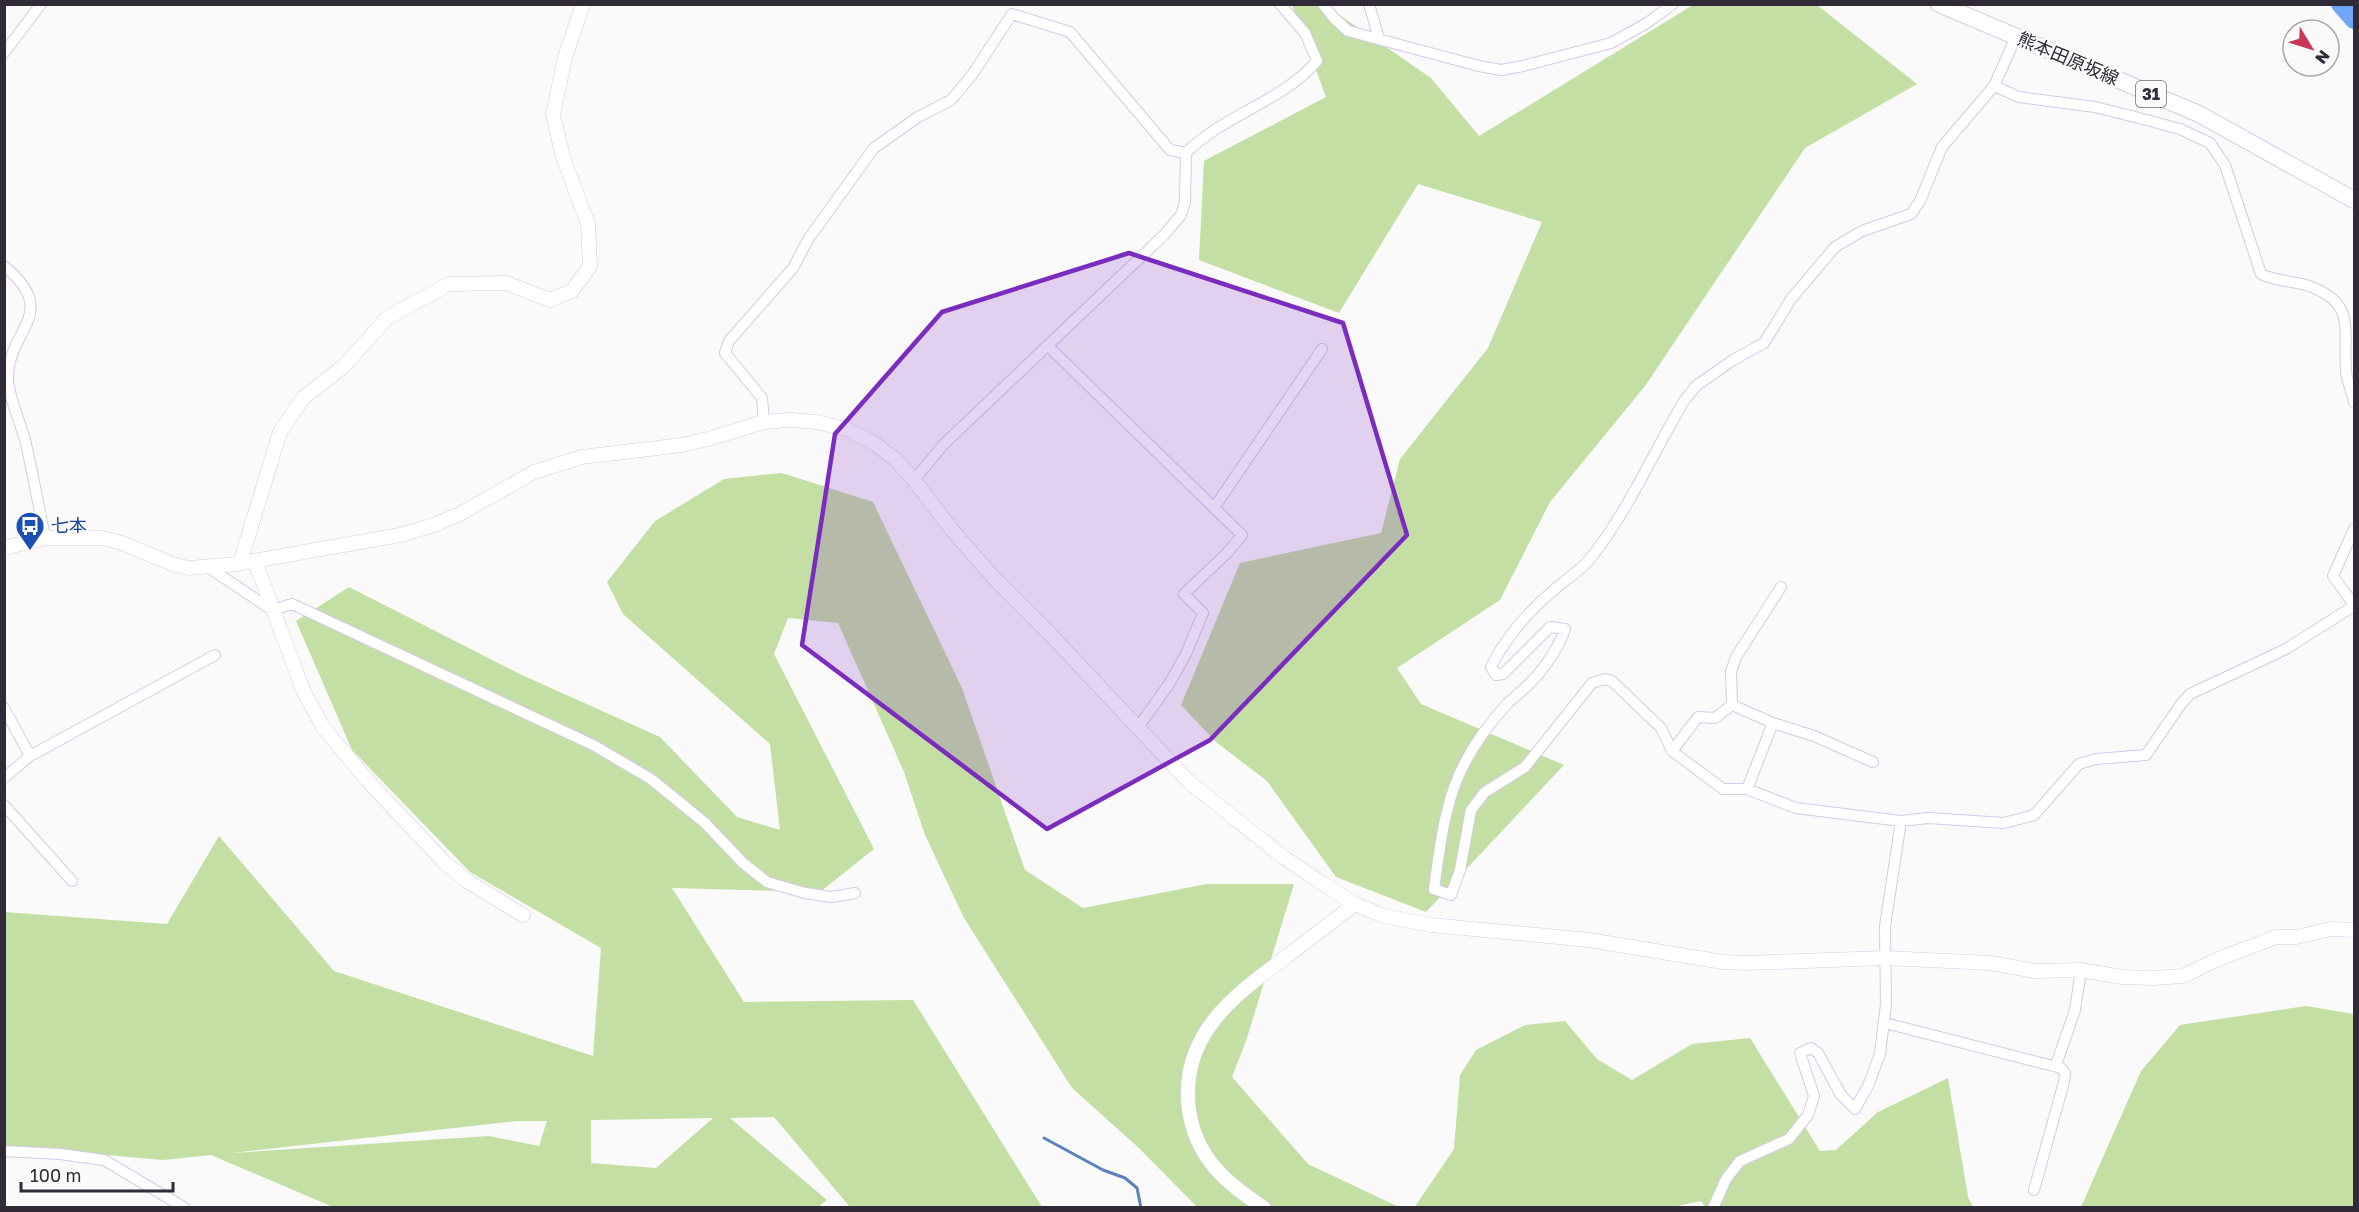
<svg xmlns="http://www.w3.org/2000/svg" width="2359" height="1212" viewBox="0 0 2359 1212" font-family="'Golos Text','Noto Sans JP',sans-serif">
  <style>
    .green { fill: #c3dfa3; fill-rule: evenodd }
    .lines { fill: none; stroke-linecap: round; stroke-linejoin: round }
    .stream { stroke: #5d81bc; stroke-width: 3 }
    .river { stroke: #70a6f5; stroke-width: 18 }
    .street-casing { stroke: #d6c9e9; stroke-width: 12 }
    .secondary-casing { stroke: #d6c9e9; stroke-width: 15 }
    .primary-casing { stroke: #d6c9e9; stroke-width: 18 }
    .street { stroke: #fff; stroke-width: 10 }
    .secondary { stroke: #fff; stroke-width: 14 }
    .primary { stroke: #fff; stroke-width: 16 }
    .marked { fill: #7b2cbf; fill-opacity: 0.2; stroke: #7b2cbf; stroke-width: 4.5; stroke-linejoin: round }
    .labels { text-anchor: middle; stroke-width: 6; stroke-linejoin: round; paint-order: stroke }
    .shield { fill: #fafafa; stroke: #6d6972; stroke-width: 1.5 }
    .shield-label { font-size: 16px; font-weight: bold; fill: #302b37 }
    .street-label { font-size: 18px; fill: #302b37; stroke: #fafafa }
    .transit-label { font-size: 18px; fill: #164399; stroke: #fafafa; text-anchor: start }
  </style>
  <rect width="100%" height="100%" fill="#fafafa"/>
  <path class="green" d="M 1292,5 L 1325,5 L 1431,78 L 1479,136 L 1693,5 L 1817,5 L 1917,84 L 1805,148 L 1645,386 L 1550,502 L 1500,600 L 1397,668 L 1421,704 L 1564,765 L 1426,912 L 1336,877 L 1267,781 L 1216,742 L 1181,705 L 1240,563 L 1381,533 L 1400,459 L 1488,348 L 1542,222 L 1418,184 L 1339,313 L 1199,260 L 1204,161 L 1326,97 Z
    M 782,473 L 873,502 L 962,688 L 1025,870 L 1083,908 L 1207,884 L 1294,884 L 1246,1041 L 1232,1077 L 1308,1164 L 1399,1207 L 1197,1207 L 1140,1149 L 1072,1088 L 964,918 L 925,835 L 904,772 L 838,623 L 788,618 L 774,654 L 874,849 L 820,892 L 672,888 L 744,1002 L 913,1000 L 1042,1207 L 850,1207 L 774,1117 L 730,1118 L 827,1200 L 818,1207 L 333,1207 L 211,1155 L 163,1160 L 5,1146 L 4,912 L 167,924 L 219,836 L 334,971 L 593,1056 L 601,948 L 470,872 L 352,750 L 296,621 L 349,587 L 522,675 L 660,737 L 737,817 L 780,830 L 770,744 L 623,614 L 607,582 L 655,521 L 724,479 ZM 713,1118 L 656,1168 L 591,1163 L 591,1120 ZM 517,1121 L 547,1121 L 539,1146 L 489,1136 L 232,1153 Z
    M 2306,1006 L 2354,1014 L 2354,1207 L 2081,1207 L 2141,1071 L 2180,1025 Z
    M 1565,1021 L 1597,1059 L 1632,1080 L 1692,1044 L 1750,1038 L 1820,1151 L 1836,1150 L 1878,1112 L 1948,1078 L 1968,1197 L 1973,1207 L 1706,1208 L 1701,1201 L 1668,1208 L 1414,1208 L 1454,1149 L 1460,1075 L 1476,1050 L 1525,1025 Z"/>
  <g class="lines">
    <path class="stream" d="M 1044,1138 L 1103,1170 L 1125,1178 L 1137,1188 L 1141,1208"/>
    <path class="river" d="M 2340,4 L 2354,20"/>
    <g class="street-casing">
      <path id="street" d="M 1323,4 L 1334,18 L 1348,31 L 1479,66 L 1501,70 L 1523,66 L 1611,43 L 1647,23 L 1673,4
        M 1369,4 L 1379,39
        M 2016,37 L 1994,86 L 1942,147 L 1920,201 L 1911,214 L 1862,231 L 1835,247 L 1791,299 L 1764,343 L 1733,360 L 1696,386 L 1684,401 C 1653,453 1627,513 1590,559 C 1580,571 1566,579 1555,589 C 1529,611 1506,636 1491,667 L 1496,675 L 1503,674 L 1550,627 L 1565,629 C 1558,649 1543,671 1527,686 C 1521,692 1513,698 1507,704 C 1450,766 1445,809 1434,889 L 1451,895 L 1460,870 L 1471,810 L 1485,792 L 1525,767 L 1592,683 L 1605,679 L 1612,681 L 1661,728 L 1672,751 L 1723,789 L 1747,789 L 1796,808 L 1901,821 L 1928,818 L 2004,823 L 2034,815 L 2079,764 L 2096,759 L 2146,755 L 2181,704 L 2190,694 L 2286,649 L 2352,607 L 2352,602 L 2333,576 L 2354,529
        M 4,53 L 41,4
        M 1994,86 L 2019,97 L 2095,107 L 2139,118 L 2180,129 L 2210,143 L 2225,165 L 2261,274 C 2276,281 2291,281 2306,285 C 2357,302 2343,328 2346,371 C 2347,381 2352,392 2354,402
        M 1186,153 C 1223,115 1282,102 1317,61 L 1305,33 L 1280,4
        M 4,266 C 61,313 9,328 8,377 C 7,393 22,426 26,444 C 33,475 39,507 45,538
        M 1048,346 L 1242,535 L 1227,553 L 1184,594 L 1203,613 L 1186,654 L 1169,684 L 1137,729
        M 764,422 L 762,398 L 725,353 L 729,341 L 793,268 L 809,238 L 874,148 L 918,117 L 951,100 L 972,75 L 1012,14 L 1070,32 L 1170,150 L 1186,153
        M 914,480 L 944,444 L 1164,235 L 1181,215 L 1185,202 L 1186,153
        M 1214,508 L 1322,349
        M 208,567 L 272,610 L 292,604 L 593,745 L 651,779 L 705,823 L 743,863 L 767,882 L 805,893 L 831,897 L 855,893
        M 4,708 L 30,756
        M 1773,723 L 1732,705 L 1731,672 L 1736,657 L 1781,587
        M 1672,751 L 1698,717 L 1715,718 L 1732,705
        M 4,778 L 30,756 L 215,655
        M 1747,789 L 1773,723 L 1814,736 L 1873,762
        M 4,805 L 72,881
        M 1885,1023 L 2061,1068 L 2065,1073 L 2064,1082 L 2034,1190
        M 2056,1065 L 2075,1010 L 2081,970
        M 4,1151 L 60,1154 L 104,1160 L 185,1208
        M 1713,1208 L 1726,1179 L 1740,1161 L 1789,1139 L 1808,1115 L 1814,1096 L 1800,1053 L 1811,1048 L 1818,1053 L 1841,1095 L 1855,1109 L 1868,1086 L 1880,1054 L 1886,1004 L 1885,926 L 1901,821"/>
    </g>
    <g class="secondary-casing">
      <path id="secondary" d="M 4,548 L 45,538 L 103,538 L 122,543 L 175,565 L 189,568 L 237,564 L 400,535 L 434,525 L 458,515 L 534,472 L 582,457 L 682,445 L 708,439 L 764,422 L 790,420 L 817,422 L 849,430 L 875,444 L 895,459 L 914,480 L 952,530 L 994,578 L 1050,634 L 1189,782 L 1282,856 L 1319,881 L 1355,904 L 1384,916 L 1431,925 L 1589,940 L 1723,962 L 1747,963 L 1885,958 L 1991,963 L 2035,971 L 2081,970 L 2122,977 L 2153,978 L 2183,976 L 2216,960 L 2276,937 L 2296,937 L 2331,929 L 2354,930
        M 255,561 L 303,690 L 323,727 L 367,780 L 445,863 L 467,881 L 523,915
        M 240,563 L 280,432 L 303,398 L 344,366 L 387,318 L 449,284 L 506,283 L 550,300 L 572,291 L 590,266 L 588,224 L 563,157 L 553,115 L 565,57 L 583,4
        M 1264,1208 C 1226,1183 1196,1158 1189,1110 C 1179,1036 1233,996 1286,957 C 1309,939 1332,922 1355,904"/>
    </g>
    <g class="primary-casing">
      <path id="primary" d="M 1939,4 L 2199,114 L 2354,200"/>
    </g>
    <use href="#street" class="street"/>
    <use href="#secondary" class="secondary"/>
    <use href="#primary" class="primary"/>
  </g>
  <path class="marked" d="M 1129,253 L 1343,323 L 1407,535 L 1210,740 L 1047,829 L 802,645 L 835,434 L 942,312 Z"/>
  <defs>
    <g id="bus-pin" transform="scale(1.5)"><path d="M0 17L-7.5 6A9.5 9.5 0 1 1 7.5 6Z" fill="#1a4fb4" stroke="#fafafa"/><path d="M-5-6H5V4H4V6H2V4H-2V6H-4V4H-5ZM-3.5-4V0h7V-4ZM-3.5 1.2v1.5H-2V1.2ZM2 1.2v1.5H3.5V1.2Z" fill="#fff"/></g>
  </defs>
  <g fill-rule="evenodd">
    <use href="#bus-pin" x="30" y="526"/>
  </g>
  <g class="labels">
    <rect class="shield" x="2136" y="81" width="30" height="26" rx="4.5"/>
    <g class="shield-label">
      <text x="2151" y="100">31</text>
    </g>
    <g class="street-label">
      <text transform="translate(2068 59) rotate(23)" y="6">熊本田原坂線</text>
    </g>
    <g class="transit-label">
      <text x="51" y="532">七本</text>
    </g>
  </g>
  <rect width="2359" height="1212" fill="none" stroke="#302b37" stroke-width="12"/>
  <g transform="translate(2311 48) rotate(128)"><circle r="28" fill="#fafafa" stroke="#a9a7ac" stroke-width="1.5"/>
  <path d="M0-4.5L10 22L0 15L-10 22Z" fill="#c73757"/>
  <text y="-9" font-size="16" font-weight="bold" text-anchor="middle" fill="#302b37">N</text>
  </g>
  <path d="M21 1182v9h152v-9" fill="none" stroke="#302b37" stroke-width="3"/>
  <text x="30" y="1182" font-size="18" fill="#302b37" stroke="#fafafa" stroke-width="4.5" paint-order="stroke">100 m</text>
</svg>
